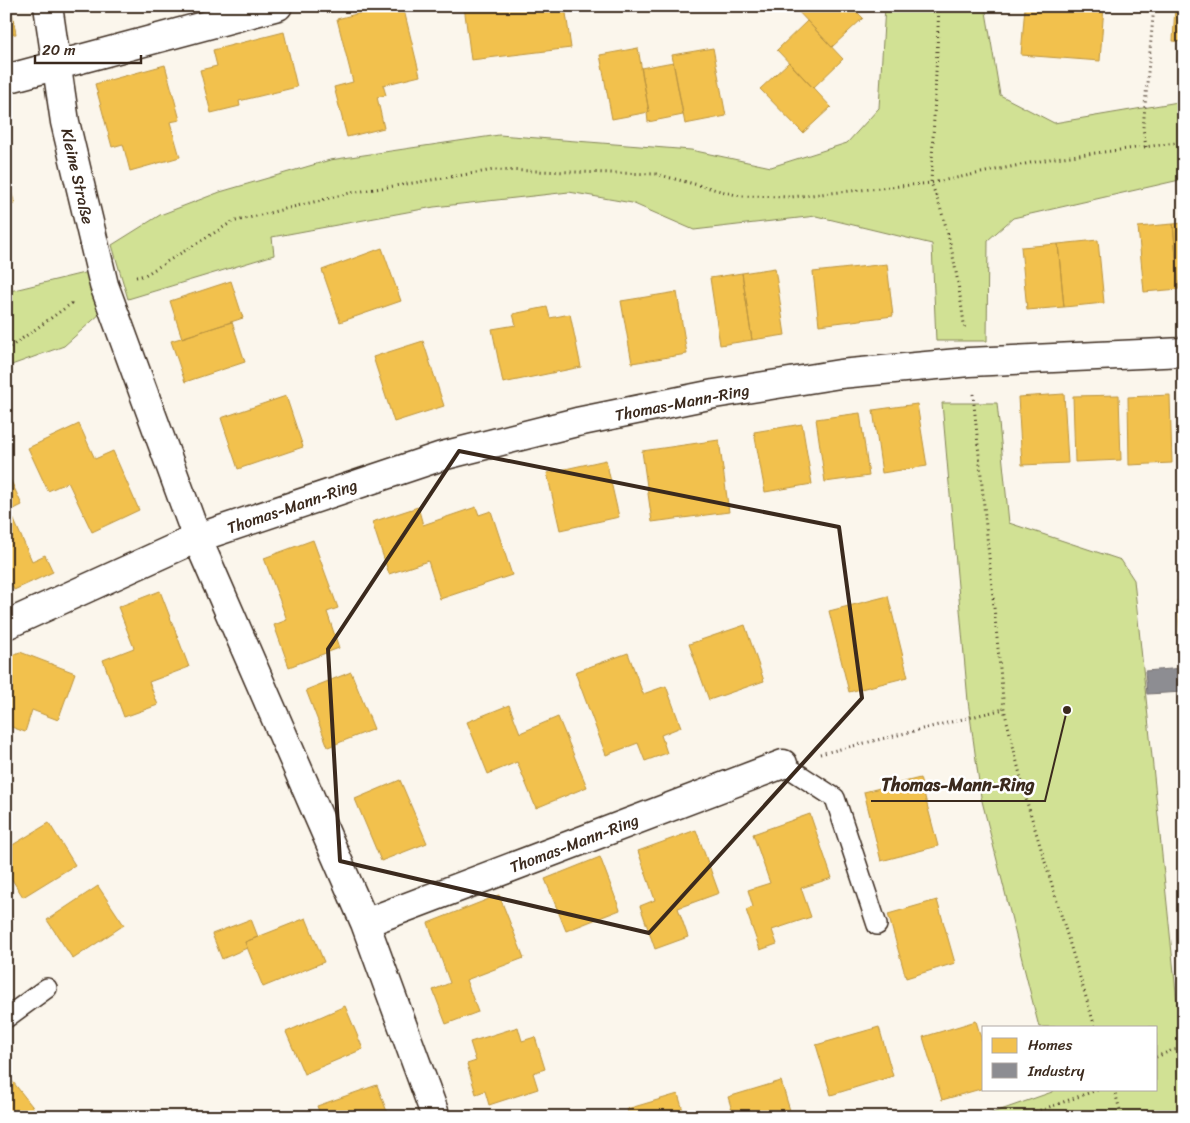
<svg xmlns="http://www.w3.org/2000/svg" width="1190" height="1123" viewBox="0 0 1190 1123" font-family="Sriracha,sans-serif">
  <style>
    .green { fill: #d1e194; stroke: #868659 }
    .homes { fill: #f2c14e; stroke: #bb9440 }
    .industry { fill: #8d8d92; stroke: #746f6f }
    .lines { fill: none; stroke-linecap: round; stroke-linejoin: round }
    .service-casing { stroke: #3b2a1e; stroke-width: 22 }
    .minor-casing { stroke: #3b2a1e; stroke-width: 31 }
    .path { stroke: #3b2a1e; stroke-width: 3; stroke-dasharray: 1 4; stroke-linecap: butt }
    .service { stroke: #fff; stroke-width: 19 }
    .minor { stroke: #fff; stroke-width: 28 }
    .marked { fill: none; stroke: #3b2a1e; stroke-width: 4; stroke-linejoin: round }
    .labels { text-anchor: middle; stroke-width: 5; stroke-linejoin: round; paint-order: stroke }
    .street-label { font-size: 16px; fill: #3b2a1e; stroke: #fff }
    .leader { fill: none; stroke: #3b2a1e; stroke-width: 2 }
    .callout-dot { fill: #3b2a1e; stroke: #fff; stroke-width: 2 }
    .callout-label { font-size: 18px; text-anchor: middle; font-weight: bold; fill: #3b2a1e; stroke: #fff; stroke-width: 5; stroke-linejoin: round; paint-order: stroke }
  </style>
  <rect width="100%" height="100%" fill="#fbf6ec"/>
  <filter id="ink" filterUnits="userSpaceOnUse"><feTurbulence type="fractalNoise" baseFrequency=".02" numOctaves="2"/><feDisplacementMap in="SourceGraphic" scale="10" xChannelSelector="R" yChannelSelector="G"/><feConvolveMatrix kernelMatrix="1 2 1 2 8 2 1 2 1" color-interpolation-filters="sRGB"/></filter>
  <g filter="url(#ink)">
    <path class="green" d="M 885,6 L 985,6 L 1000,95 L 1054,123 L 1184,101 L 1184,179 L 1013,218 L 988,240 L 987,341 L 936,341 L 932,244 L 816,216 L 694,230 L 632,203 L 569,192 L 434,207 L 272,237 L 274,255 L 128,299 L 112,245 L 160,215 L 220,192 L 330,160 L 499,135 L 691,150 L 771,167 L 847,143 L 879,108 Z
      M 88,272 L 101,313 L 64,346 L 6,367 L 6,292 Z
      M 942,403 L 997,403 L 1009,523 L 1121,560 L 1134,580 L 1179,1022 L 1184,1081 L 1184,1117 L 981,1117 L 1052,1092 L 1052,1089 L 1156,1089 L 1156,1027 L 1039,1027 L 981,797 L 968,701 Z"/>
    <path class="homes" d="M 6,6 L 11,6 L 16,34 L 6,35 Z
      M 387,6 L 403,6 L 420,76 L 383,85 L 386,95 L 377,97 L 384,128 L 347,137 L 334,87 L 353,82 L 337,19 Z
      M 464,6 L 565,6 L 571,48 L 471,60 Z
      M 793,6 L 851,6 L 863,18 L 832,47 Z
      M 1025,6 L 1104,6 L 1100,61 L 1021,55 Z
      M 1175,6 L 1184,6 L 1184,42 L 1173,41 Z
      M 807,21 L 843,59 L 813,88 L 777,50 Z
      M 284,32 L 297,87 L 239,101 L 240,106 L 211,113 L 200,70 L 217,66 L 213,50 Z
      M 638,48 L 649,112 L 612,119 L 600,55 Z
      M 713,48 L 726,116 L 685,124 L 672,55 Z
      M 673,62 L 683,115 L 648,122 L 647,113 L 649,112 L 641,68 Z
      M 789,62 L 831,107 L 803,133 L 760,89 Z
      M 165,65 L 180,120 L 170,122 L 180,157 L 130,171 L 123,144 L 112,147 L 95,84 Z
      M 6,175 L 15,204 L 6,207 Z
      M 1184,223 L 1184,289 L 1179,289 L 1173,224 Z
      M 1173,224 L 1179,289 L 1144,292 L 1138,227 Z
      M 1098,240 L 1104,303 L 1064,307 L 1058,244 Z
      M 1058,244 L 1064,307 L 1027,310 L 1021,247 Z
      M 382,248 L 401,301 L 340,322 L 322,270 Z
      M 887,264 L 893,316 L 819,325 L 813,272 Z
      M 775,268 L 785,335 L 752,340 L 742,273 Z
      M 742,273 L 752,340 L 720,345 L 710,278 Z
      M 231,281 L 243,318 L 182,338 L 170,301 Z
      M 677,292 L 687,354 L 632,363 L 621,301 Z
      M 547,307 L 550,318 L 570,314 L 581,367 L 503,383 L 492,329 L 516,325 L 513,314 Z
      M 232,322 L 245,362 L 185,382 L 171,341 Z
      M 423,341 L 444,406 L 394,422 L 373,357 Z
      M 1064,394 L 1068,463 L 1022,465 L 1018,397 Z
      M 1119,395 L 1121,460 L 1075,462 L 1073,396 Z
      M 1170,395 L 1172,463 L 1129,465 L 1128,397 Z
      M 286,396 L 303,447 L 238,469 L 221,418 Z
      M 1181,400 L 1184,400 L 1183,463 Z
      M 917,404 L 927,466 L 882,473 L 873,410 Z
      M 860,413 L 869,476 L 825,482 L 816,419 Z
      M 79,424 L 95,459 L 113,451 L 139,510 L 92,532 L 68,482 L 48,491 L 28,448 Z
      M 802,424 L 812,484 L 765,492 L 754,432 Z
      M 719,440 L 729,512 L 652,522 L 642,451 Z
      M 606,460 L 619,517 L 560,530 L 547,473 Z
      M 6,470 L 22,505 L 10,511 L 32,561 L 45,555 L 53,572 L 14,590 L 6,572 Z
      M 418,507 L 423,525 L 476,507 L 479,515 L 491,511 L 512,575 L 440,599 L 428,561 L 389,574 L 372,522 Z
      M 313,540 L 338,608 L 327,612 L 339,648 L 289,667 L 274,625 L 287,620 L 264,558 Z
      M 160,591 L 189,667 L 149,682 L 158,705 L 124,717 L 103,660 L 134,648 L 118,607 Z
      M 888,596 L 908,677 L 849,692 L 829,611 Z
      M 1184,599 L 1184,668 L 1182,669 L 1177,600 Z
      M 745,625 L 764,681 L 709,700 L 689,644 Z
      M 20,652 L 75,673 L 58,720 L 32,710 L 25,732 L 6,725 L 6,657 Z
      M 628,653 L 643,694 L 666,686 L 681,727 L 661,735 L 667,753 L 645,761 L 638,743 L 606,755 L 575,672 Z
      M 351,672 L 374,729 L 328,747 L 306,690 Z
      M 509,705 L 520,733 L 558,717 L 587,787 L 536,808 L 517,762 L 488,774 L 467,722 Z
      M 920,778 L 938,846 L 881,861 L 864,792 Z
      M 400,780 L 427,843 L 381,861 L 355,799 Z
      M 810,814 L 832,878 L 801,888 L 811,917 L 772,930 L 777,944 L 760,950 L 746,910 L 753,907 L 748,890 L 770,883 L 753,834 Z
      M 49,823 L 75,865 L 23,897 L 6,870 L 6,849 Z
      M 696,830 L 719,893 L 678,908 L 688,937 L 655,949 L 640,906 L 655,900 L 638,851 Z
      M 600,857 L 620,910 L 566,931 L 545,879 Z
      M 98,886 L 124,925 L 73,959 L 47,920 Z
      M 499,895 L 524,958 L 466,980 L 478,1012 L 446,1024 L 433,990 L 450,983 L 428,923 Z
      M 937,900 L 955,963 L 906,978 L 888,914 Z
      M 306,918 L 324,962 L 263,987 L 245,942 Z
      M 251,919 L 258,937 L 245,942 L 247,948 L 222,959 L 212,934 Z
      M 345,1006 L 363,1049 L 304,1074 L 286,1032 Z
      M 976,1021 L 984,1048 L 984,1088 L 942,1100 L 923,1037 Z
      M 518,1027 L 522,1041 L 535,1037 L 545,1069 L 533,1073 L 538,1089 L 489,1105 L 485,1091 L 476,1094 L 467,1064 L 476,1061 L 470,1042 Z
      M 879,1027 L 893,1076 L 831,1095 L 816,1045 Z
      M 6,1073 L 39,1115 L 37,1117 L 6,1117 Z
      M 781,1081 L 792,1117 L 734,1117 L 728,1097 Z
      M 377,1085 L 389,1117 L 321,1117 L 317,1106 Z
      M 678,1094 L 685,1117 L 629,1117 L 627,1109 Z"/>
    <path class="industry" d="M 1184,668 L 1184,692 L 1147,694 L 1145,671 Z"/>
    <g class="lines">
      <g class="service-casing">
        <path id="service" d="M 783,764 L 835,798 L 877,925
          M 6,1018 L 47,988"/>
      </g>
      <g class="minor-casing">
        <path id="minor" d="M 48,6 L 65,122 L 104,285 L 197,538 L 365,923 L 436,1117
          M 6,79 L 278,6
          M 6,625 L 197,538 L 442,456 L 577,422 L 714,394 L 840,374 L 969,362 L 1184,352
          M 365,923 L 783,764"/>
      </g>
      <path class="path" d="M 939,6 L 931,183 C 951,231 958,280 965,331
        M 1146,147 L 1143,128 L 1154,6
        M 136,277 L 145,275 L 232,222 L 350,193 L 494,170 L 656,174 L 740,196 L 790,197 L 931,183 L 1055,158 L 1184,142
        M 6,350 L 75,301
        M 973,394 L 1004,709 L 1026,799 L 1095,1027
        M 820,754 L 1004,709
        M 1156,1057 L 1173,1050 L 1184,1049
        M 1114,1089 L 1122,1117
        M 1021,1117 L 1100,1089"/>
      <use href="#service" class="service"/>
      <use href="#minor" class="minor"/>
    </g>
  </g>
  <path class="marked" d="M 459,451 L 839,527 L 862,698 L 649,933 L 340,861 L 328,649 Z"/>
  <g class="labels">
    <g class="street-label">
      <text transform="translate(78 176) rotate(77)" y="6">Kleine Straße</text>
      <text transform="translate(682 402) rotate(-11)" y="6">Thomas-Mann-Ring</text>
      <text transform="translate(292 506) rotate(-19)" y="6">Thomas-Mann-Ring</text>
      <text transform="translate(574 843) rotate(-21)" y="6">Thomas-Mann-Ring</text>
    </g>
  </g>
  <path class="leader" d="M1067 710L1045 801H871"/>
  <circle class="callout-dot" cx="1067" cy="710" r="5"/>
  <g class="callout-label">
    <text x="958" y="791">Thomas-Mann-Ring</text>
  </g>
  <rect width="1190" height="1123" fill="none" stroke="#fff" stroke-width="25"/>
  <rect x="12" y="12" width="1165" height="1098" fill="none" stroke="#3b2a1e" stroke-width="2" filter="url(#ink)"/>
  <rect x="982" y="1026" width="175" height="65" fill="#ffffff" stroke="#b1aaa5"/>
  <rect x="992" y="1038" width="25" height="15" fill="#f2c14e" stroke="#b1aaa5"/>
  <text x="1028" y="1050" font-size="15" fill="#3b2a1e">Homes</text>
  <rect x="992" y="1063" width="25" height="15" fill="#8d8d92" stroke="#b1aaa5"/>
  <text x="1028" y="1076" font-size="15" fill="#3b2a1e">Industry</text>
  <path d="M35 55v8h106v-8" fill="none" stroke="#3b2a1e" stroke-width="2.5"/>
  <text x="42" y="55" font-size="15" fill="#3b2a1e" stroke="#ffffff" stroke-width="4" paint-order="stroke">20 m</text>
</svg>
